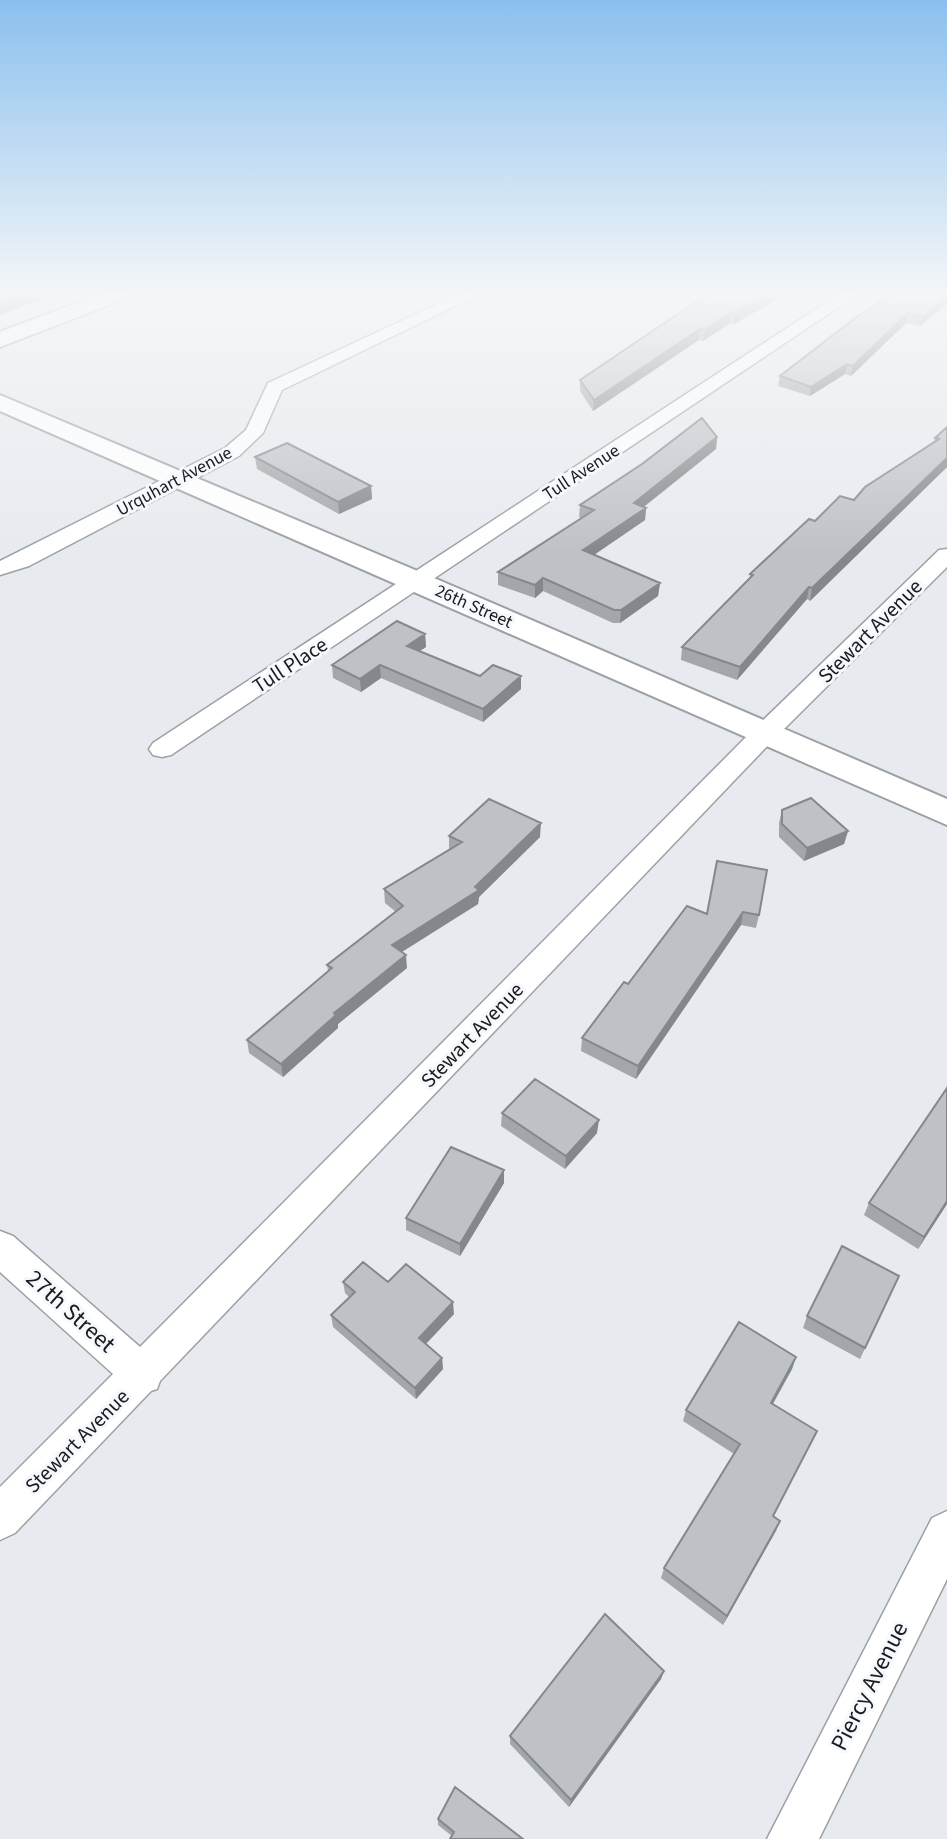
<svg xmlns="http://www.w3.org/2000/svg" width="947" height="1839" viewBox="0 0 947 1839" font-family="'Source Sans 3',sans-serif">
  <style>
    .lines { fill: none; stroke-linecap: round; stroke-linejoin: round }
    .street-casing { stroke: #9da0a4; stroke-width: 3 }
    .secondary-casing { stroke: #9da0a4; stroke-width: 4 }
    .street { fill: #fff; fill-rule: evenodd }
    .secondary { fill: #fff; fill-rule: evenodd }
    .wall { fill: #a3a7aa }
    .shaded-wall { fill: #85888b }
    .building { fill: #bec2c6; stroke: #85888b; stroke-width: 2 }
    .labels { text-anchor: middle; stroke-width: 6; stroke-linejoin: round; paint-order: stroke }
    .far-street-label { font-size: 18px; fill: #1a1b1d; stroke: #f5f8fc }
    .street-label { font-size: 21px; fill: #1a1b1d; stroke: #f5f8fc }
    .near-street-label { font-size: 24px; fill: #1a1b1d; stroke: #f5f8fc }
  </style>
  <rect width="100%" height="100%" fill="#e7ebef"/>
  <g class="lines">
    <g class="street-casing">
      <path id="street" d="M 459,294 L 480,294 L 282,390 L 263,433 L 239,456 L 29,566 L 0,575 L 0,561 L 225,448 L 246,430 L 268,383 Z
        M 839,294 L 858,294 L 171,755 L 162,757 L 153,755 L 149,749 L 153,743 Z
        M 947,549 L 947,567 L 774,739 L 160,1381 L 157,1389 L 151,1391 L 15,1533 L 0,1540 L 0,1487 L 113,1374 L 0,1272 L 0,1231 L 13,1236 L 140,1347 L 756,727 L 939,550 Z
        M 947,1511 L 947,1579 L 819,1839 L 767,1839 L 932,1518 Z"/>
    </g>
    <g class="secondary-casing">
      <path id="secondary" d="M 101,294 L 130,294 L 127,298 L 0,347 L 0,332 Z
        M 0,395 L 427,575 L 947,799 L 947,825 L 0,411 Z"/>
    </g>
    <use href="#street" class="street"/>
    <use href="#secondary" class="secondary"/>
  </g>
  <path class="wall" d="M 711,294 L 787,294 L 734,324 L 730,323 L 703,341 L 699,340 L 593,411 L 580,391 L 580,380 Z
    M 947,294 L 947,304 L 920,326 L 906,323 L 851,376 L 845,374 L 810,396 L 778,386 L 780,376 Z
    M 947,427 L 947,467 L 810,601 L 807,599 L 737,680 L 681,660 L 682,647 L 750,578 L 750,574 L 934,442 L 935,438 Z
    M 717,437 L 716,449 L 644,507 L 646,508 L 645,520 L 594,555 L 660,583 L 658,596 L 620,623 L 613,623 L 543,591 L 535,598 L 498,585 L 498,572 L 582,518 L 579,517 L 580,505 Z
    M 255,457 L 371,486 L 372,499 L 339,514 L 257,469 Z
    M 425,634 L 426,647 L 419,651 L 480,676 L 521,689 L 483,722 L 381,678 L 361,692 L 333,678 L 332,665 Z
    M 782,810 L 848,831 L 844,844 L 804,861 L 779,837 L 779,823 Z
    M 449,836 L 540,837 L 479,897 L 478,904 L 402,952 L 407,968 L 338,1024 L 338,1028 L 283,1077 L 249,1053 L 247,1040 L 328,971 L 327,965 L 396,912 L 385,903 L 384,889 L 450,850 L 449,849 Z
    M 717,861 L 759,915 L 756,928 L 741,925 L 636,1079 L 581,1051 L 582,1038 L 628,984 L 707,914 Z
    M 502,1113 L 597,1133 L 565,1169 L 501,1126 Z
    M 504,1170 L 504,1183 L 460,1256 L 406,1230 L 406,1218 Z
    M 869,1203 L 947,1204 L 918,1249 L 864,1215 Z
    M 899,1276 L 860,1359 L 803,1328 L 807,1316 Z
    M 343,1282 L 388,1282 L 454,1314 L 426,1344 L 442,1358 L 443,1369 L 416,1399 L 333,1327 L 331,1315 L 349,1297 L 345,1293 Z
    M 796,1357 L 792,1369 L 773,1404 L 774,1516 L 780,1521 L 723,1625 L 661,1578 L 664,1568 L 734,1454 L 683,1421 L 686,1410 Z
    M 664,1671 L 661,1679 L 569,1807 L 510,1744 L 510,1736 Z
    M 438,1819 L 523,1839 L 452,1836 L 438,1825 Z"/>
  <path class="shaded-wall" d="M 21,294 L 55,294 L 0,315 L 0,302 Z
    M 770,294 L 787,294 L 734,324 L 735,313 Z
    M 947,297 L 947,304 L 920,326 L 923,317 Z
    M 732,312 L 730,323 L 703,341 L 705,330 Z
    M 908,313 L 906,323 L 851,376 L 853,366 Z
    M 700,329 L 699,340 L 593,411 L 594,400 Z
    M 847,364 L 845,374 L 810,396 L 811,387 Z
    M 717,437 L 716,449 L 633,515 L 634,503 Z
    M 947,458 L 947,467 L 810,601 L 812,588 Z
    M 371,486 L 372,499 L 339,514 L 338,502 Z
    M 646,508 L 645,520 L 582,563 L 583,550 Z
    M 543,578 L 543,591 L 535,598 L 535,585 Z
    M 660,583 L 658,596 L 620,623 L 621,610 Z
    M 809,587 L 807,599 L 737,680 L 740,667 Z
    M 425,634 L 426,647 L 408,659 L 407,646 Z
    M 380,665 L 381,678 L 361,692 L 360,679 Z
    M 521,676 L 521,689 L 483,722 L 483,709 Z
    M 541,823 L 540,837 L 479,897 L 478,904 L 392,958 L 392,945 L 475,887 Z
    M 848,831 L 844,844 L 804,861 L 807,848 Z
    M 743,912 L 741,925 L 636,1079 L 638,1066 Z
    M 406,955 L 407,968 L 338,1024 L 338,1028 L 283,1077 L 281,1064 L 334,1013 Z
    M 599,1120 L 597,1133 L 565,1169 L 566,1156 Z
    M 504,1170 L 504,1183 L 460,1256 L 460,1244 Z
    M 947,1201 L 947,1204 L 918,1249 L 924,1237 Z
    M 453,1302 L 454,1314 L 420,1350 L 419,1338 Z
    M 796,1357 L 792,1369 L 767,1414 L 771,1403 Z
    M 442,1358 L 443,1369 L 416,1399 L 415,1388 Z
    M 780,1521 L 776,1531 L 723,1625 L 727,1616 Z
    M 664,1671 L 661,1679 L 569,1807 L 571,1800 Z"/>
  <path class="building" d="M 0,294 L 21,294 L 0,302 Z
    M 711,294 L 770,294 L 735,313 L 732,312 L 705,330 L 700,329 L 594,400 L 580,380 L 694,303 Z
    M 892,294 L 947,294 L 947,297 L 923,317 L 908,313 L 853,366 L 847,364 L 811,387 L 780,376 L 855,318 Z
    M 702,418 L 717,437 L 634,503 L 646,508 L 583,550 L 660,583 L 621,610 L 614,610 L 543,578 L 535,585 L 498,572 L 594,510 L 580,505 L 642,464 Z
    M 947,427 L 947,458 L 812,588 L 809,587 L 740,667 L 682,647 L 753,575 L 750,574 L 809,519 L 815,521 L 840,496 L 854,500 L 865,487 L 939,439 L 935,438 Z
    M 287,443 L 371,486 L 338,502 L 255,457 Z
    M 397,621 L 425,634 L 407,646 L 480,676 L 493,665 L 521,676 L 483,709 L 380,665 L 360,679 L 332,665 Z
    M 811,798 L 848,831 L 807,848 L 782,824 L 782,810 Z
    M 489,799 L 541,823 L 475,887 L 479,890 L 392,945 L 406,955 L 334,1013 L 336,1015 L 281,1064 L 247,1040 L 332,968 L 327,965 L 403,906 L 384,889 L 462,842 L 449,836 Z
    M 717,861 L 767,870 L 759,915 L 743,912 L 638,1066 L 582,1038 L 624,982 L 628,984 L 687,906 L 707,914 Z
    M 535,1079 L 599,1120 L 566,1156 L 502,1113 Z
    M 947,1088 L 947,1201 L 924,1237 L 869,1203 Z
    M 451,1147 L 504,1170 L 460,1244 L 406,1218 Z
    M 842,1246 L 899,1276 L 865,1348 L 807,1316 Z
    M 363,1262 L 388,1282 L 406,1264 L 453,1302 L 419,1338 L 442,1358 L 415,1388 L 331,1315 L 355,1292 L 343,1282 Z
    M 739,1322 L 796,1357 L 771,1403 L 817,1431 L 773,1516 L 780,1521 L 727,1616 L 664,1568 L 740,1444 L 686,1410 Z
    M 605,1614 L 664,1671 L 571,1800 L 510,1736 Z
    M 455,1787 L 523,1839 L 450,1839 L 454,1832 L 438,1819 Z"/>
  <linearGradient id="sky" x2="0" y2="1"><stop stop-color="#8ac0ee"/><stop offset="0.53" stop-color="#f4f6f8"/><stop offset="1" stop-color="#f4f6f8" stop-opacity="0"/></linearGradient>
  <rect width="947" height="552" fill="url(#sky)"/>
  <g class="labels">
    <g class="far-street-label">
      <text transform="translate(581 472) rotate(-33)" y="6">Tull Avenue</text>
      <text transform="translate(174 481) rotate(-28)" y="6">Urquhart Avenue</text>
      <text transform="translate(474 606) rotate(24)" y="6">26th Street</text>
    </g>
    <g class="street-label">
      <text transform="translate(870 631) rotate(-45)" y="7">Stewart Avenue</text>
      <text transform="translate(290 665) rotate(-33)" y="7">Tull Place</text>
      <text transform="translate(472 1035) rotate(-46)" y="7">Stewart Avenue</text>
      <text transform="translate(77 1441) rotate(-45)" y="7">Stewart Avenue</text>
    </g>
    <g class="near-street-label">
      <text transform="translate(71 1311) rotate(42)" y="8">27th Street</text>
      <text transform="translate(869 1686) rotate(-63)" y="8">Piercy Avenue</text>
    </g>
  </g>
</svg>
